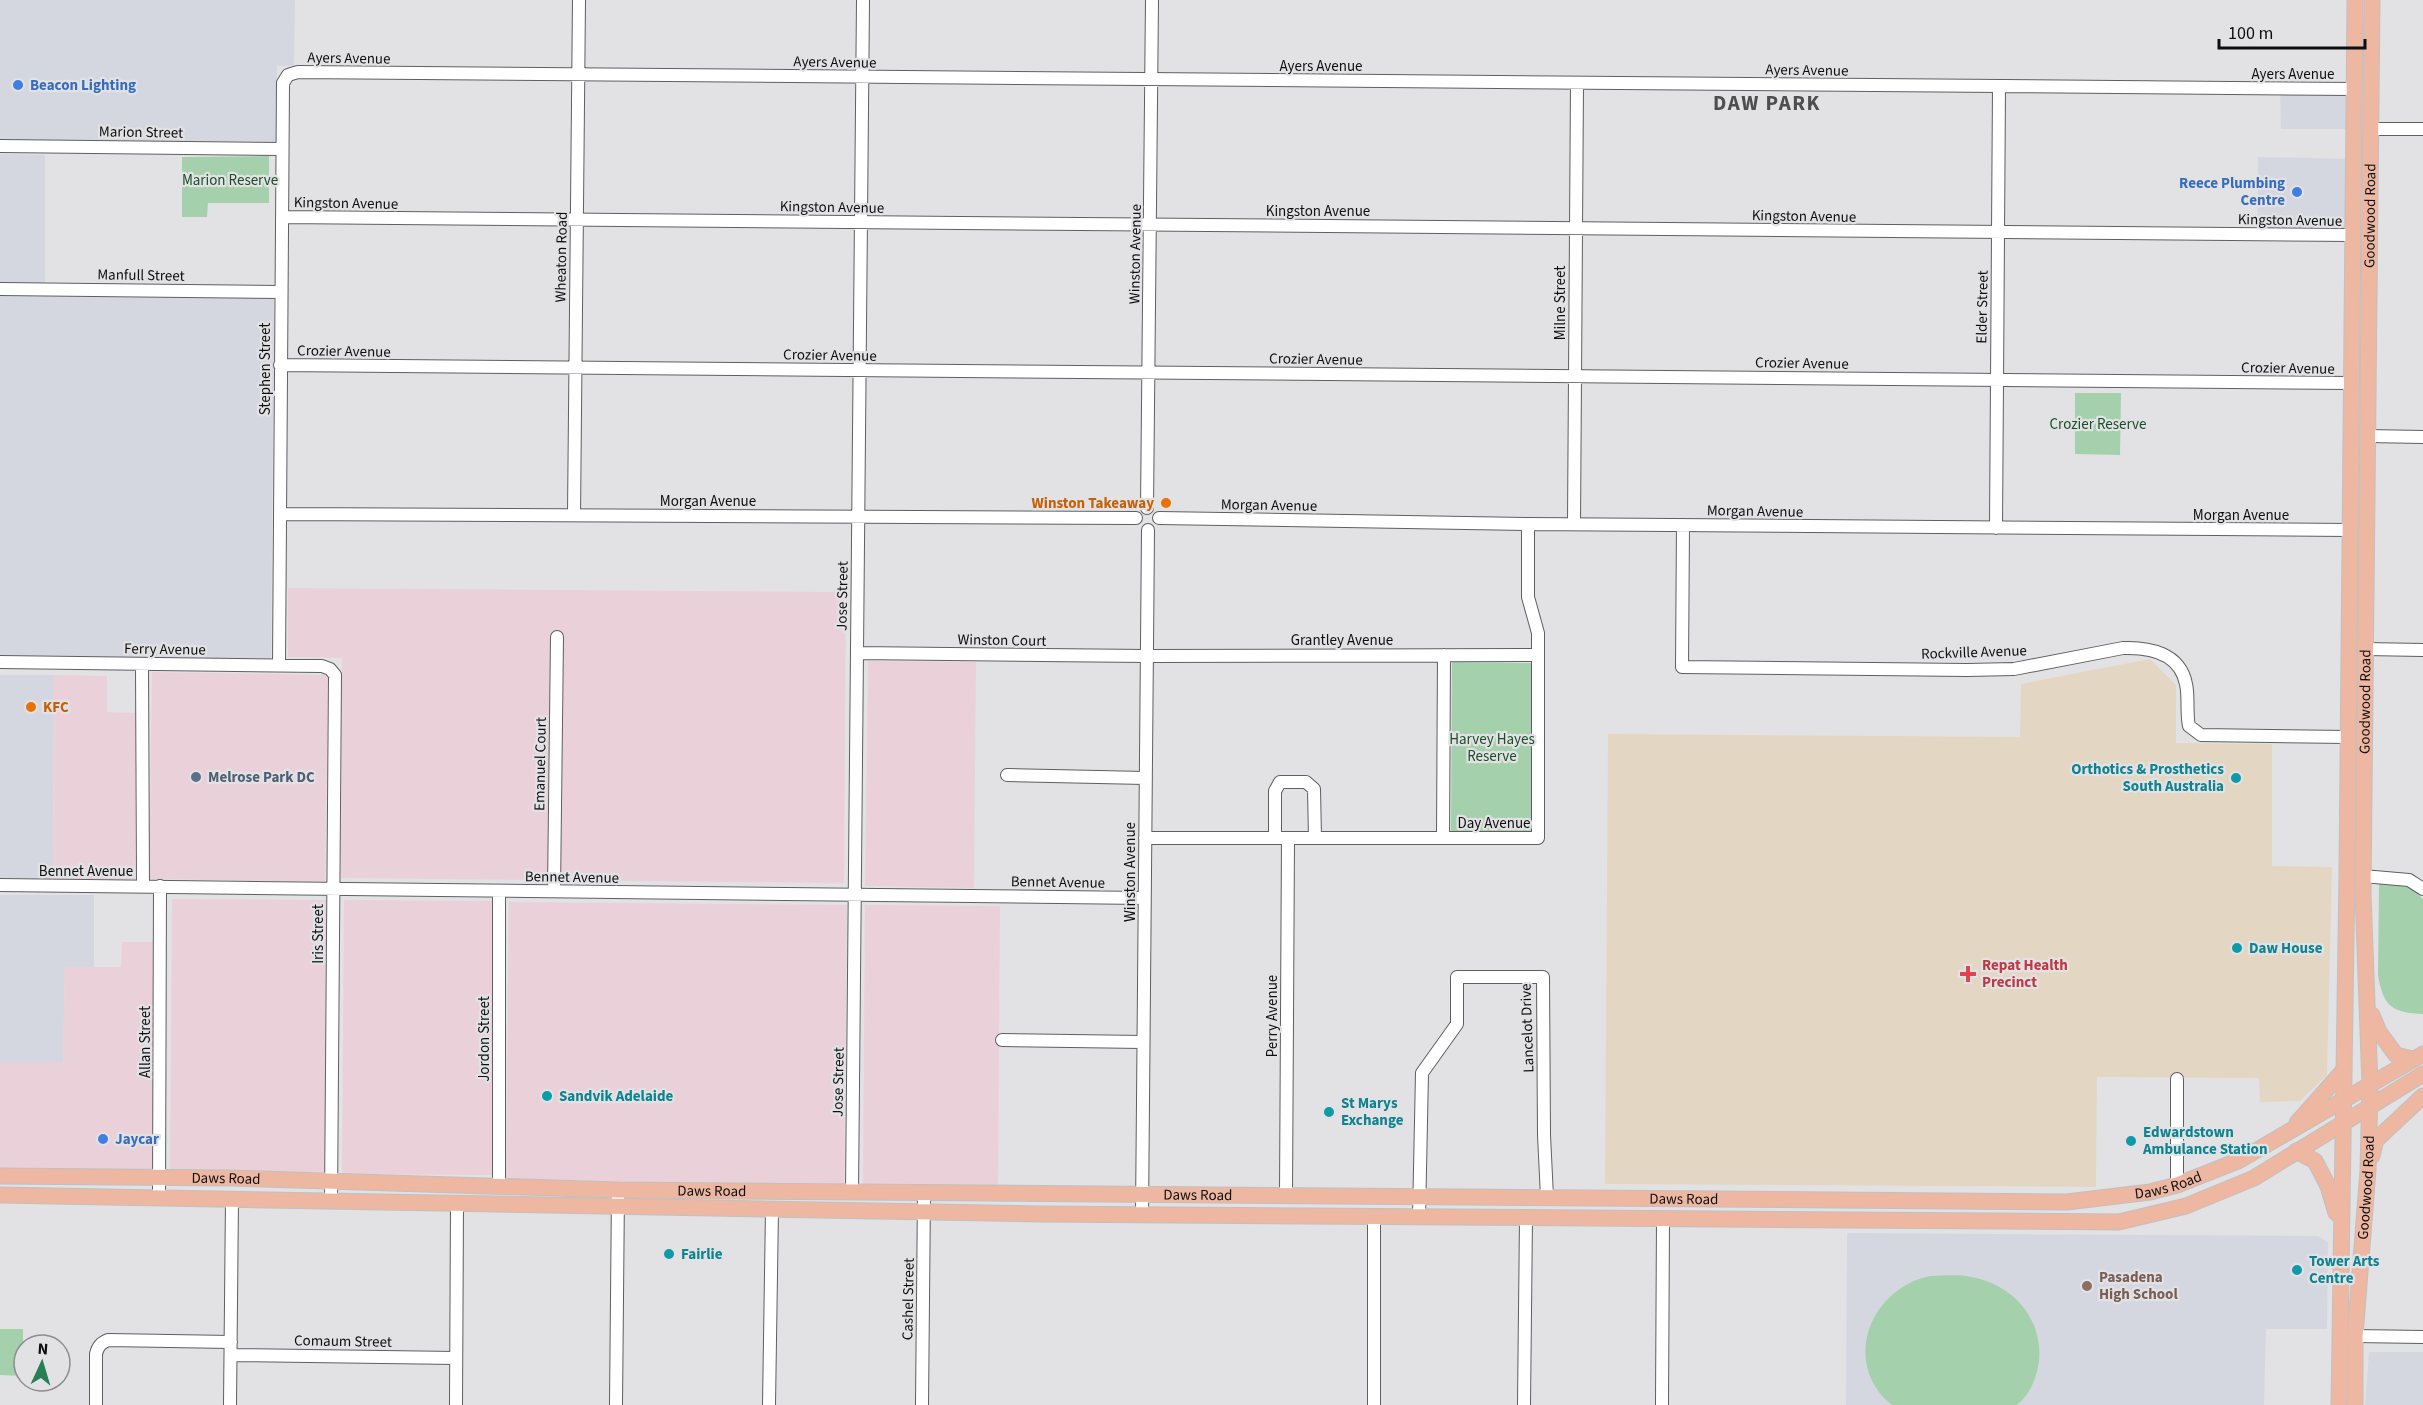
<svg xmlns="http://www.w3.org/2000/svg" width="2423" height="1405" viewBox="0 0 2423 1405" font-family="'Source Sans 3',sans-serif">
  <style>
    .built { fill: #d5d7e0 }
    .industrial { fill: #ead1d9 }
    .medical { fill: #e3d7c3 }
    .green { fill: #a4d1ac }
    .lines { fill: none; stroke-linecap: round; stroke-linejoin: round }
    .minor-casing { stroke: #5f5f62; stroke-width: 14 }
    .major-casing { stroke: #c0c0c1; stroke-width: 17 }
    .minor { stroke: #fff; stroke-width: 12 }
    .major { stroke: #eeb7a1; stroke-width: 15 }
    .shop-dot { fill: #3f7fe0; stroke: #e2e2e5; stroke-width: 2 }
    .food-dot { fill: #e8710a; stroke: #e2e2e5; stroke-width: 2 }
    .service-dot { fill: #5c6f8a; stroke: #e2e2e5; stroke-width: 2 }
    .culture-dot { fill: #0f9aa8; stroke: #e2e2e5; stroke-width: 2 }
    .health-dot { fill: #e0444e; stroke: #e2e2e5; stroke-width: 2 }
    .education-dot { fill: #8d6e63; stroke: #e2e2e5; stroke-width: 2 }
    .labels { text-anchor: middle; stroke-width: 4.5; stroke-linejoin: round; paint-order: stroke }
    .street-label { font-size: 15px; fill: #0e0e0f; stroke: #e2e2e5 }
    .shop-label { font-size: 15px; font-weight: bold; fill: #366cbe; stroke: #e2e2e5; text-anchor: start }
    .park-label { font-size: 15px; fill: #164f28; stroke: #e2e2e5 }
    .food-label { font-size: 15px; font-weight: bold; fill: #c56008; stroke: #e2e2e5; text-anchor: end }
    .culture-label { font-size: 15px; font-weight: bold; fill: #0d838f; stroke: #e2e2e5; text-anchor: start }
    .service-label { font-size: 15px; font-weight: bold; fill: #4e5e75; stroke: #e2e2e5; text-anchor: start }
    .health-label { font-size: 15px; font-weight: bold; fill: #be3a42; stroke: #e2e2e5; text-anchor: start }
    .education-label { font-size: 15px; font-weight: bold; fill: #785e54; stroke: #e2e2e5; text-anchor: start }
    .district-label { font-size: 21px; font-weight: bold; letter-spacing: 1.5px; fill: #4e4e50; stroke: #e2e2e5 }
  </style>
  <rect width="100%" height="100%" fill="#e2e2e5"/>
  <path class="built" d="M 0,0 L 295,0 L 294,66 L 277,66 L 276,142 L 0,140 Z
    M 2280,89 L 2355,89 L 2354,129 L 2281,129 Z
    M 0,154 L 45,155 L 45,284 L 0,284 Z
    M 2258,157 L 2354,159 L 2353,235 L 2257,235 Z
    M 0,294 L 274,297 L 271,659 L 0,656 Z
    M 0,675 L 54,675 L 53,879 L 0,878 Z
    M 0,895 L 94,895 L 94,967 L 65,967 L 63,1063 L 0,1062 Z
    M 1847,1233 L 2318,1236 L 2328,1242 L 2327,1329 L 2266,1329 L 2264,1405 L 1846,1405 Z
    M 2369,1352 L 2423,1352 L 2423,1405 L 2365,1405 Z"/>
  <path class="industrial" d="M 288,588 L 846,592 L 844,883 L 341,878 L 342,658 L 288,657 Z
    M 868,661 L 976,662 L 974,888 L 865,886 Z
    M 152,672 L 328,675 L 325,882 L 149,879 Z
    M 54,675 L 107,676 L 107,712 L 135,713 L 135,879 L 53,879 Z
    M 172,899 L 326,900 L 325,1172 L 170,1171 Z
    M 344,900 L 495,901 L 493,1175 L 342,1174 Z
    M 509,902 L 847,905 L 844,1184 L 506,1181 Z
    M 865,905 L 1000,906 L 998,1187 L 863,1186 Z
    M 122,942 L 156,942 L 153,1174 L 0,1172 L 0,1062 L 63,1062 L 65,967 L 121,967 Z"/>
  <path class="medical" d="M 2150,659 L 2176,685 L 2176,743 L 2272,744 L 2272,866 L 2332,867 L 2327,1075 L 2300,1101 L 2260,1102 L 2259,1078 L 2097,1077 L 2096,1187 L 1605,1184 L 1608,734 L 2020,737 L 2021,684 Z"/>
  <path class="green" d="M 269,156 L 269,203 L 208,203 L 207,217 L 182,217 L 182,157 Z
    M 2075,393 L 2121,393 L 2120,455 L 2075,454 Z
    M 1452,662 L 1533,663 L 1532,832 L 1451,832 Z
    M 2379,884 L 2408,885 L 2423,899 L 2423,1014 C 2392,1013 2383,1006 2378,975 Z
    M 1930,1276 C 1943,1276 1958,1274 1971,1277 C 2013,1284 2043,1319 2039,1361 C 2037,1377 2030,1395 2017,1405 L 1892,1405 C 1849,1371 1861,1309 1908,1284 C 1914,1280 1923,1278 1930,1276 Z
    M 0,1329 L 23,1329 L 23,1376 L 0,1375 Z"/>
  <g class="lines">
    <g class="minor-casing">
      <path id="minor" d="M 2370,129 L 2423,129
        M 0,146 L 282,149
        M 282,217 L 2353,235
        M 0,289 L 281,292
        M 280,365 L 2352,383
        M 2367,436 L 2423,437
        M 1147,508 L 1152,0
        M 280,514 L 1136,518
        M 574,515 L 579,0
        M 1159,518 L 1528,524 L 2351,530
        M 1574,524 L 1577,83
        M 1683,525 L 1682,667 L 1967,670 L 2014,669 L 2123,648 C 2149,647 2180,653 2186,684 C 2189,697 2186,712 2189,726 L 2201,735 L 2348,737
        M 1996,528 L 1999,87
        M 2365,649 L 2423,650
        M 857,653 L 1146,656 L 1538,655
        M 0,662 L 322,666 L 330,669 L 335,675 L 331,1201
        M 142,664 L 143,886
        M 279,665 L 283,83 L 288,75 L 298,72 L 2355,89
        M 1007,775 L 1145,778
        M 1145,838 L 1538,838 L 1538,633 L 1528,597 L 1528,524
        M 1275,838 L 1275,791 L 1280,782 L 1306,782 L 1314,789 L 1315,838
        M 1443,838 L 1444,655
        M 2363,876 L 2409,880 L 2423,889
        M 0,885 L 1144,898
        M 499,891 L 499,1187
        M 554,891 L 557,637
        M 1002,1040 L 1143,1042
        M 2177,1185 L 2177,1079
        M 852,1193 L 863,0
        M 1286,1195 L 1288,838
        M 159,1198 L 160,886
        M 1142,1215 L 1148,530
        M 1374,1217 L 1374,1405
        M 1419,1217 L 1422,1073 L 1457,1024 L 1457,977 L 1543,977 L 1544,1135 L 1547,1197
        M 2355,1336 L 2423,1337
        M 231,1355 L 456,1358
        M 96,1405 L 96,1354 C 98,1346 101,1343 108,1340 L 231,1342
        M 230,1405 L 232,1199
        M 456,1405 L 457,1203
        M 616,1405 L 618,1190
        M 769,1405 L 772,1209
        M 922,1405 L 924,1193
        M 1524,1405 L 1526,1218
        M 1662,1405 L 1663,1219"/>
    </g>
    <g class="major-casing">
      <g id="major">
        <path d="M 2372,1015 L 2379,1032 L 2396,1055 L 2412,1059"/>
        <path d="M 2297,1123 L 2343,1071"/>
        <path d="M 2296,1151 L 2315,1161 L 2328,1186 L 2336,1213"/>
        <path d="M 2372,1156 L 2376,1140 L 2423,1096"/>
        <path id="s1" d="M 0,1176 L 230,1178 L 618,1190 L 2067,1202 L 2150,1192 L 2177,1185 L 2240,1160 L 2423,1054"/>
        <path d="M 0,1195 L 1039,1214 L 2119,1222 L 2186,1206 L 2254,1178 L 2423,1074"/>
        <path d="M 2339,1405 L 2347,874 L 2355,0"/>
        <path id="s2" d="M 2355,1405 L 2355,1336 L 2368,1170 L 2370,1086 L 2363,893 L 2372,0"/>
      </g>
    </g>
    <use href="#minor" class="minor"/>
    <use href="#major" class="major"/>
  </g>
  <g class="shop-dot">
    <circle cx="18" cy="85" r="6"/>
    <circle cx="2297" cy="192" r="6"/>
    <circle cx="103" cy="1139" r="6"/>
  </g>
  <g class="food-dot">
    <circle cx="1166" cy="503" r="6"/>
    <circle cx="31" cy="707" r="6"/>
  </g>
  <circle class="service-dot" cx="196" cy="777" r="6"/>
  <g class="culture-dot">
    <circle cx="2236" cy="778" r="6"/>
    <circle cx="2237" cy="948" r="6"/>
    <circle cx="547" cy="1096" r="6"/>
    <circle cx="1329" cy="1112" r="6"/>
    <circle cx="2131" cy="1141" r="6"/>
    <circle cx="669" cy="1254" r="6"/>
    <circle cx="2297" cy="1270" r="6"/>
  </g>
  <path class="health-dot" d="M1965 965h6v6h6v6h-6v6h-6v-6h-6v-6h6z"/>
  <circle class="education-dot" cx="2087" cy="1286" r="6"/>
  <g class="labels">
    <g class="street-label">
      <text transform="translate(349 58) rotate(1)" y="5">Ayers Avenue</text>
      <text transform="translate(835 62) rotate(1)" y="5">Ayers Avenue</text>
      <text x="1321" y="71">Ayers Avenue</text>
      <text transform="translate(1807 70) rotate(1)" y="5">Ayers Avenue</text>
      <text x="2293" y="79">Ayers Avenue</text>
      <text transform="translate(141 132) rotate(1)" y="5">Marion Street</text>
      <text transform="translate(346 203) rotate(1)" y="5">Kingston Avenue</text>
      <text transform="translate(832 207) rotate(1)" y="5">Kingston Avenue</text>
      <text x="1318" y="216">Kingston Avenue</text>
      <text transform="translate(1804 216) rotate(1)" y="5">Kingston Avenue</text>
      <text dy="5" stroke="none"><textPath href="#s2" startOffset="1190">Goodwood Road</textPath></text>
      <text transform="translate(2290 220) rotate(1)" y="5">Kingston Avenue</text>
      <text transform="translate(1135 254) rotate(-89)" y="5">Winston Avenue</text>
      <text transform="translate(561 257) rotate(-89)" y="5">Wheaton Road</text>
      <text transform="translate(141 275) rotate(1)" y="5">Manfull Street</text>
      <text transform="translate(1560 303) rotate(-90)" y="5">Milne Street</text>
      <text transform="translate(1982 307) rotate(-89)" y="5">Elder Street</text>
      <text transform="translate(344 351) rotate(1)" y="5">Crozier Avenue</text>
      <text transform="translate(830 355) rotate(1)" y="5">Crozier Avenue</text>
      <text transform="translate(1316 359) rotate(1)" y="5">Crozier Avenue</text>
      <text transform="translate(1802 363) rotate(1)" y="5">Crozier Avenue</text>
      <text transform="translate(2288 368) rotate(1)" y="5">Crozier Avenue</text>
      <text transform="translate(265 369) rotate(-90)" y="5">Stephen Street</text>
      <text x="708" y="506">Morgan Avenue</text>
      <text transform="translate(1269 505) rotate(1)" y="5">Morgan Avenue</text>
      <text transform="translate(1755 511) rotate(1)" y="5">Morgan Avenue</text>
      <text x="2241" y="520">Morgan Avenue</text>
      <text transform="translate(842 596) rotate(-89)" y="5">Jose Street</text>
      <text transform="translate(1002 640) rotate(1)" y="5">Winston Court</text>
      <text x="1342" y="645">Grantley Avenue</text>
      <text transform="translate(165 649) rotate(1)" y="5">Ferry Avenue</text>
      <text transform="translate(1974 652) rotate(-2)" y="5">Rockville Avenue</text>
      <text dy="5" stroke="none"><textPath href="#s2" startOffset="704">Goodwood Road</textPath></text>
      <text transform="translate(540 764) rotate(-89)" y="5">Emanuel Court</text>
      <text x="1494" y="828">Day Avenue</text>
      <text x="86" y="876">Bennet Avenue</text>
      <text transform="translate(1130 872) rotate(-90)" y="5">Winston Avenue</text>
      <text transform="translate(572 877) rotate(1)" y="5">Bennet Avenue</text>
      <text transform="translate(1058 882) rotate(1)" y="5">Bennet Avenue</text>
      <text transform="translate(318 934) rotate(-90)" y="5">Iris Street</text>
      <text transform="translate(1272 1016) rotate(-90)" y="5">Perry Avenue</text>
      <text transform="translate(1527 1028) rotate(-92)" y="5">Lancelot Drive</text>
      <text transform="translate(484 1039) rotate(-90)" y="5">Jordon Street</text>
      <text transform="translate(145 1042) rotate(-90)" y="5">Allan Street</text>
      <text transform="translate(838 1082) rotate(-89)" y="5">Jose Street</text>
      <text dy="5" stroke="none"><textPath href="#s1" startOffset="226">Daws Road</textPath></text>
      <text dy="5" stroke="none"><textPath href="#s1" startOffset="2170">Daws Road</textPath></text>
      <text dy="5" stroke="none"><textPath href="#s2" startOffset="218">Goodwood Road</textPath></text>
      <text dy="5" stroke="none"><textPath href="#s1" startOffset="712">Daws Road</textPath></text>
      <text dy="5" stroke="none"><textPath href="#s1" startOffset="1198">Daws Road</textPath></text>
      <text dy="5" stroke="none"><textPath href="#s1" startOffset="1684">Daws Road</textPath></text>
      <text transform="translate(908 1299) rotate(-89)" y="5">Cashel Street</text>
      <text transform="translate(343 1341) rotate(1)" y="5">Comaum Street</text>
    </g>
    <g class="shop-label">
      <text x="30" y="90">Beacon Lighting</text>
      <text x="2285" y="188" text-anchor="end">Reece Plumbing<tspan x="2285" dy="17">Centre</tspan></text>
      <text x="115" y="1144">Jaycar</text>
    </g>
    <g class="park-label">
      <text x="230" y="185">Marion Reserve</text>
      <text x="2098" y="429">Crozier Reserve</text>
      <text x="1492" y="744">Harvey Hayes<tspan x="1492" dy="17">Reserve</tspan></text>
    </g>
    <g class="food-label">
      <text x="1154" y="508">Winston Takeaway</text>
      <text x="43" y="712" text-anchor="start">KFC</text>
    </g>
    <g class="culture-label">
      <text x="2224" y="774" text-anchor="end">Orthotics &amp; Prosthetics<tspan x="2224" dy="17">South Australia</tspan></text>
      <text x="2249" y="953">Daw House</text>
      <text x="559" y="1101">Sandvik Adelaide</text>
      <text x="1341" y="1108">St Marys<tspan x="1341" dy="17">Exchange</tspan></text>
      <text x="2143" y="1137">Edwardstown<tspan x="2143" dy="17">Ambulance Station</tspan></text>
      <text x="681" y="1259">Fairlie</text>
      <text x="2309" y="1266">Tower Arts<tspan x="2309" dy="17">Centre</tspan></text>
    </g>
    <g class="service-label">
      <text x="208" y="782">Melrose Park DC</text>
    </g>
    <g class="health-label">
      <text x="1982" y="970">Repat Health<tspan x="1982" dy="17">Precinct</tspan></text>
    </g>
    <g class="education-label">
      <text x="2099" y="1282">Pasadena<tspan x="2099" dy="17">High School</tspan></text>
    </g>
    <g class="district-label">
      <text x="1767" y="110">DAW PARK</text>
    </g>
  </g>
  <g transform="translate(42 1363) rotate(4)"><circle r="28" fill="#e2e2e5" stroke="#8d8d8f" stroke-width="1.5"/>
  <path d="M0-4.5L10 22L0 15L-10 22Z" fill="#287f53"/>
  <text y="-9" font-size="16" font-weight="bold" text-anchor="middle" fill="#0e0e0f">N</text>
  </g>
  <path d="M2219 39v9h146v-9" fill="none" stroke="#0e0e0f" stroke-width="3"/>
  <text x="2228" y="39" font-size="18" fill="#0e0e0f" stroke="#e2e2e5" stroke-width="4.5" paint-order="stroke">100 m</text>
</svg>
